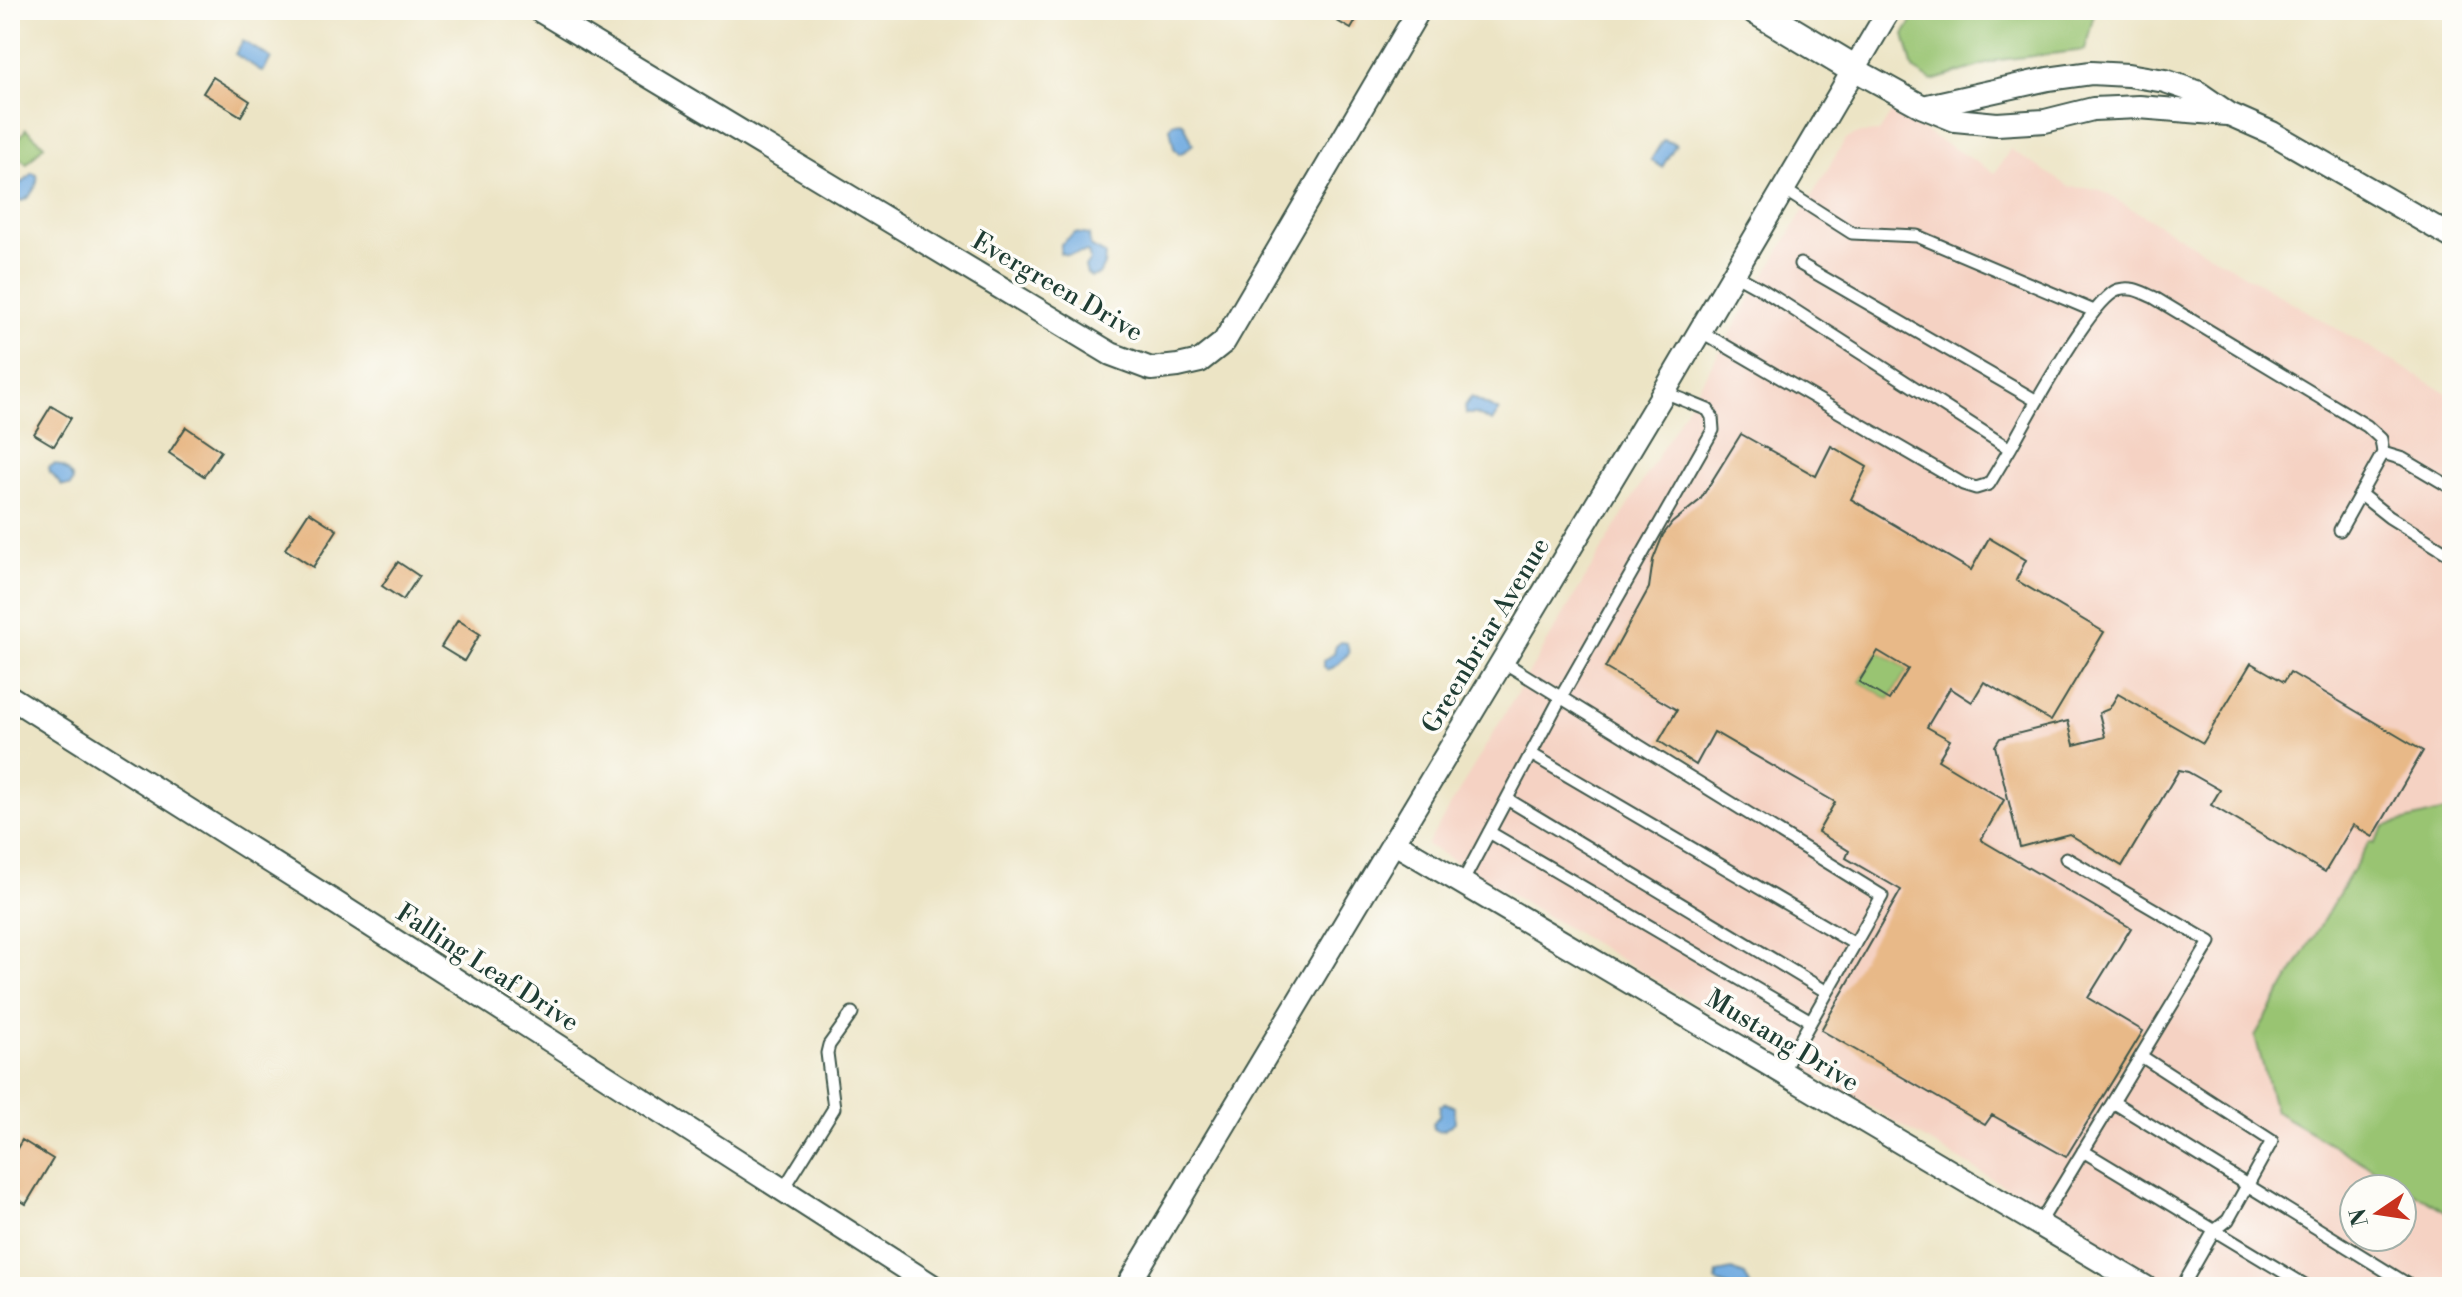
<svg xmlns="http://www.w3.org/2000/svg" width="2462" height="1297" viewBox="0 0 2462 1297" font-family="'Libre Bodoni',serif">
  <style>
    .built { fill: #f5d2c3; fill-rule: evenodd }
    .green { fill: #99c472; stroke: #5c8053; stroke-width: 2 }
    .water { fill: #6faae0; stroke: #47748a; stroke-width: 2 }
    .building { fill: #e8b988; fill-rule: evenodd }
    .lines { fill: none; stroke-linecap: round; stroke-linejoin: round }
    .service-casing { stroke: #3e564a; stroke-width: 15 }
    .minor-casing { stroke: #3e564a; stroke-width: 26 }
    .tertiary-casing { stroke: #3e564a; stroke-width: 32 }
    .service { stroke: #fff; stroke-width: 11 }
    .minor { stroke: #fff; stroke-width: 22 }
    .tertiary { stroke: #fff; stroke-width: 28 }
    .labels { text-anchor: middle; stroke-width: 7; stroke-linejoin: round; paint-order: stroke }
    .street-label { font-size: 26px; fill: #1f3d34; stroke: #fdfcf7 }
  </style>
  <rect width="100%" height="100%" fill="#fdfcf7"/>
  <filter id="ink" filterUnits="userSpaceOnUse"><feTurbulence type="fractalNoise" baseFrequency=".0125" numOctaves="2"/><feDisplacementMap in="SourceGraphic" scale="16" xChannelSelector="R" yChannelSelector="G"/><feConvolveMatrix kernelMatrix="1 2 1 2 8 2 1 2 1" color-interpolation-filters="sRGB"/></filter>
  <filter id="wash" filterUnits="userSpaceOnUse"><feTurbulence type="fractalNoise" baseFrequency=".006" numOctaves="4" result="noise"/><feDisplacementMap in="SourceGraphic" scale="32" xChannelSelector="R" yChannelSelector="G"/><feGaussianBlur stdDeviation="1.8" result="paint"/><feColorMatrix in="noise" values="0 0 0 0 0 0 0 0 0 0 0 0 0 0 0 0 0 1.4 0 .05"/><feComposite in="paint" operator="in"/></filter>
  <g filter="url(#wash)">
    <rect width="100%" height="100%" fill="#ece4c5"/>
    <path class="built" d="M 1892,112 L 1995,173 L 2010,149 L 2070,187 L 2098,189 L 2452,396 L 2452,1287 L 2175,1287 L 1427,845 L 1845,140 L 1860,133 L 1879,132 ZM 2354,1189 L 2402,1189 L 2402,1237 L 2354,1237 Z"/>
    <path class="green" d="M 1919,10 L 2095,10 L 2085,50 L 1999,60 L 1932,81 L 1913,69 L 1904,35 Z
      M 26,129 L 44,145 L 27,164 L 10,150 Z
      M 1878,651 L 1908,669 L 1889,700 L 1859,682 Z
      M 2452,809 L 2452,1215 L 2275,1111 L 2255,1036 L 2370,841 L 2374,843 L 2385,826 Z"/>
    <path class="water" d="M 243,41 L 271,58 L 263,72 L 235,54 Z
      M 1180,122 L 1184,124 L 1193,144 L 1185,151 L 1179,154 L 1174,148 L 1170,128 L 1173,123 Z
      M 1663,140 L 1676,144 L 1662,167 L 1651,160 Z
      M 32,173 L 37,175 C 39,184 30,199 21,201 L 10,190 L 10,181 L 14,180 L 22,183 Z
      M 1075,233 L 1089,235 L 1090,246 L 1105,254 L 1104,265 L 1099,275 L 1091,277 L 1087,274 L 1085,267 L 1090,260 L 1088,252 L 1067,255 L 1060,253 L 1061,244 Z
      M 1471,397 L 1499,411 L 1492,422 L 1476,414 L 1466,414 L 1465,406 Z
      M 55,464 C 64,467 71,472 73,481 L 70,486 L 62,486 L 50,472 L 49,467 Z
      M 1341,642 L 1347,643 L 1349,653 L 1336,666 L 1328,670 L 1324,667 L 1324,661 L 1334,653 L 1336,646 Z
      M 1446,1103 L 1454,1107 L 1455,1122 L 1444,1130 L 1437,1131 L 1434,1129 L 1433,1123 L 1439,1116 L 1440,1106 Z
      M 1732,1270 L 1745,1275 L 1751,1287 L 1731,1287 L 1716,1282 L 1717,1273 Z"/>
    <g id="blocks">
      <path class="building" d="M 1318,10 L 1362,10 L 1351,29 Z
        M 213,77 L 250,101 L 241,116 L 203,93 Z
        M 51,406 L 71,418 L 54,446 L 34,434 Z
        M 186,427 L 221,451 L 204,476 L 169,453 Z
        M 1741,434 L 1816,476 L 1831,446 L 1867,467 L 1851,499 L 1971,570 L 1989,538 L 2026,560 L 2016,580 L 2104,632 L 2051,721 L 1984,682 L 1972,702 L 1950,688 L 1927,727 L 1950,740 L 1938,760 L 2004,800 L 1981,840 L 2131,928 L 2088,998 L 2143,1031 L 2066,1157 L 1992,1115 L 1985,1125 L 1821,1030 L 1901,890 L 1846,858 L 1849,851 L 1818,832 L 1835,802 L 1714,732 L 1696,765 L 1659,741 L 1677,710 L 1605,668 L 1649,588 L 1653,560 L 1663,535 L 1672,523 L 1700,500 ZM 1878,651 L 1908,669 L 1889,700 L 1859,682 Z
        M 309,512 L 337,530 L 313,567 L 285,549 Z
        M 398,562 L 419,576 L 403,600 L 382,586 Z
        M 458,620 L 480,634 L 464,661 L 441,647 Z
        M 2251,663 L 2284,682 L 2290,672 L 2423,751 L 2373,837 L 2353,825 L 2325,872 L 2211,805 L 2220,790 L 2188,772 L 2179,770 L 2122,866 L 2069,834 L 2020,847 L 1995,746 L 2000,738 L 2068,721 L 2074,745 L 2105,737 L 2099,713 L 2109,709 L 2118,694 L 2203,743 Z
        M 22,1140 L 53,1159 L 26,1204 L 10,1194 L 10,1160 Z"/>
    </g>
  </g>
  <g filter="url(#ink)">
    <use href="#blocks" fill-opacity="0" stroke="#3e564a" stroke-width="2"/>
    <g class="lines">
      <g class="service-casing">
        <path id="service" d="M 1783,189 L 1852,233 L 1917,236 L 2094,311
          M 1800,264 L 2037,401
          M 1700,331 L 1963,484 L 1976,488 L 1989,484 L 2010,449 L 1763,290 L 1734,274
          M 2010,449 C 2026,420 2092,298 2118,290 C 2132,286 2141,292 2153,297 L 2367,426 L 2381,439 L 2383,453 L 2340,530
          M 2383,453 L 2403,459 L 2452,488
          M 2360,494 L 2389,517 L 2452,556
          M 1502,661 L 1882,896 L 1782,1072
          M 1531,754 L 1855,944
          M 1507,799 L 1827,992
          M 1489,832 L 1811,1021
          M 1462,883 L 1561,697 L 1713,430 L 1712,417 L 1708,410 L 1664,392
          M 2141,1056 L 2272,1141 L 2228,1220 L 2214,1231 L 2182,1287
          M 2113,1102 L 2412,1287
          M 2083,1151 L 2308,1287
          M 783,1190 L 834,1108 L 827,1053 L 829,1045 L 852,1013
          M 2039,1224 L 2210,942 L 2066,858"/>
      </g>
      <g class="minor-casing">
        <path id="minor" d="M 539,10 L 1111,354 L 1151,369 L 1178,366 L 1200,361 L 1224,342 L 1419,10
          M 1854,69 L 1923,107 L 1955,120 L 1997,124 L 2045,121 L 2093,109 L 2139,107 L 2227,114
          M 1923,107 L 2048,79 L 2091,73 L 2128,75 L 2165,81 L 2197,92 L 2229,114 L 2272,133 L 2452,237
          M 10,697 L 336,903 L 934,1287
          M 1393,842 L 2145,1287
          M 1127,1287 L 1664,392 L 1889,10"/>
      </g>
      <g class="tertiary-casing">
        <path id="tertiary" d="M 1756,10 L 1854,69"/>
      </g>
      <use href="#service" class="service"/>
      <use href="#minor" class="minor"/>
      <use href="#tertiary" class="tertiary"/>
    </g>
  </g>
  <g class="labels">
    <g class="street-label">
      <text transform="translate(1058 286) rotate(30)" y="9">Evergreen Drive</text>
      <text transform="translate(1485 635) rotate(-59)" y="9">Greenbriar Avenue</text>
      <text transform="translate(488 967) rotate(33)" y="9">Falling Leaf Drive</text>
      <text transform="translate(1783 1040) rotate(31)" y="9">Mustang Drive</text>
    </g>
  </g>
  <rect width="2462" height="1297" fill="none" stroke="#fdfcf7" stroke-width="40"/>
  <g transform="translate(2378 1213) rotate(257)"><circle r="38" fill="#fdfcf7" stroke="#a4b0a9" stroke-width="2"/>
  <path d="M0-6L14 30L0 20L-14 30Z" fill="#c8321e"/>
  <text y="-12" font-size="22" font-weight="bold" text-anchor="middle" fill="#1f3d34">N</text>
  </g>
</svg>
